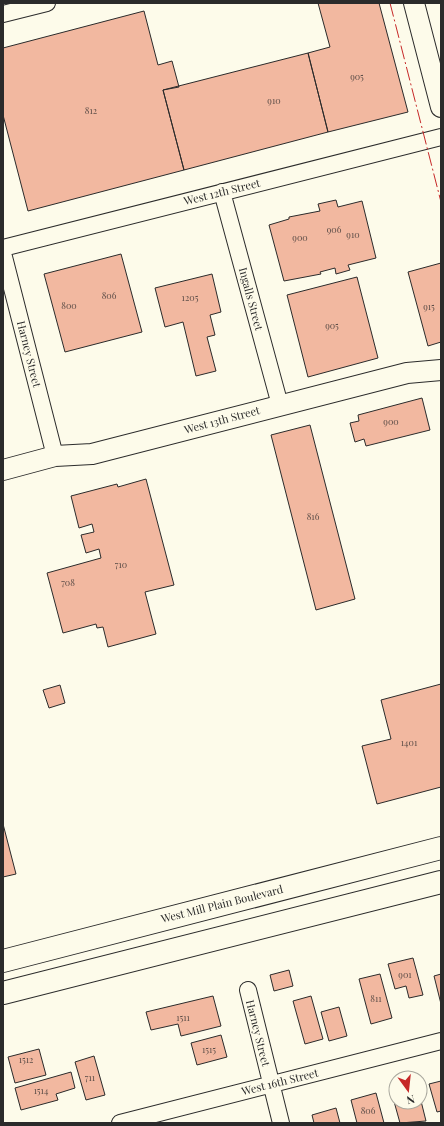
<svg xmlns="http://www.w3.org/2000/svg" width="444" height="1126" viewBox="0 0 444 1126" font-family="'Playfair Display',serif">
  <style>
    .building { fill: #f2b8a0; stroke: #2b2b2b }
    .lines { fill: none; stroke-linecap: round; stroke-linejoin: round }
    .minor-casing { stroke: #2b2b2b; stroke-width: 18 }
    .tertiary-casing { stroke: #2b2b2b; stroke-width: 22 }
    .secondary-casing { stroke: #2b2b2b; stroke-width: 24 }
    .minor { stroke: #fdfbea; stroke-width: 16 }
    .tertiary { stroke: #fdfbea; stroke-width: 20 }
    .secondary { stroke: #fdfbea; stroke-width: 22 }
    .power { stroke: #c62828; stroke-width: 1; stroke-dasharray: 14 3 2 3; stroke-linecap: butt }
    .labels { text-anchor: middle; stroke-width: 3; stroke-linejoin: round; paint-order: stroke }
    .number-label { font-size: 9px; fill: #5d4e48 }
    .street-label { font-size: 11px; fill: #2b2b2b; stroke: #fdfbea }
  </style>
  <rect width="100%" height="100%" fill="#fdfbea"/>
  <path class="building" d="M 318,3 L 379,3 L 408,112 L 328,132 L 308,53 L 330,47 Z
    M 144,11 L 158,65 L 172,61 L 179,87 L 163,90 L 184,170 L 28,211 L 3,115 L 3,48 Z
    M 308,53 L 328,132 L 184,170 L 163,90 Z
    M 336,200 L 338,207 L 362,201 L 376,258 L 348,265 L 350,270 L 336,274 L 335,268 L 320,272 L 321,274 L 284,281 L 269,225 L 289,219 L 289,217 L 320,211 L 318,204 Z
    M 121,254 L 142,332 L 65,352 L 44,274 Z
    M 441,263 L 441,342 L 428,346 L 408,272 Z
    M 212,274 L 221,312 L 210,315 L 215,335 L 207,337 L 216,371 L 196,376 L 183,322 L 165,327 L 155,288 Z
    M 357,277 L 378,358 L 308,377 L 287,295 Z
    M 422,398 L 430,430 L 366,446 L 364,439 L 355,442 L 350,423 L 359,421 L 358,415 Z
    M 310,425 L 355,599 L 316,610 L 271,435 Z
    M 146,479 L 174,585 L 145,592 L 156,634 L 108,647 L 103,627 L 97,628 L 96,624 L 63,633 L 47,573 L 101,558 L 99,549 L 86,553 L 81,535 L 94,532 L 92,524 L 79,528 L 71,496 L 117,484 L 118,487 Z
    M 441,684 L 441,787 L 377,804 L 362,746 L 391,739 L 381,700 Z
    M 60,685 L 65,703 L 49,708 L 43,690 Z
    M 3,824 L 16,874 L 3,877 Z
    M 413,958 L 423,995 L 409,998 L 406,986 L 395,989 L 388,964 Z
    M 289,970 L 293,986 L 274,991 L 270,975 Z
    M 380,974 L 392,1018 L 371,1024 L 359,979 Z
    M 441,974 L 441,1004 L 434,976 Z
    M 213,996 L 221,1026 L 181,1036 L 178,1024 L 151,1030 L 146,1012 Z
    M 311,996 L 323,1039 L 305,1044 L 293,1001 Z
    M 339,1007 L 347,1036 L 329,1041 L 321,1012 Z
    M 221,1035 L 227,1057 L 197,1065 L 191,1043 Z
    M 39,1049 L 46,1075 L 15,1083 L 8,1057 Z
    M 94,1056 L 105,1095 L 86,1100 L 75,1062 Z
    M 71,1072 L 75,1088 L 56,1094 L 58,1100 L 21,1110 L 15,1088 Z
    M 441,1081 L 441,1111 L 437,1112 L 429,1084 Z
    M 396,1085 L 396,1102 L 420,1102 L 420,1097 L 426,1121 L 400,1123 L 390,1087 Z
    M 376,1093 L 384,1123 L 357,1123 L 351,1100 Z
    M 336,1108 L 340,1123 L 314,1123 L 312,1115 Z"/>
  <g class="lines">
    <g class="minor-casing">
      <path id="minor" d="M 3,14 L 47,3
        M 222,192 L 280,405
        M 3,248 L 441,137
        M 3,253 L 55,456
        M 248,990 L 281,1123
        M 120,1123 L 441,1041"/>
    </g>
    <g class="tertiary-casing">
      <path id="tertiary" d="M 414,3 L 441,107
        M 3,470 L 55,456 L 92,454 L 407,373 L 441,370"/>
    </g>
    <g class="secondary-casing">
      <path id="secondary" d="M 3,961 L 441,848
        M 3,993 L 441,882"/>
    </g>
    <use href="#minor" class="minor"/>
    <use href="#tertiary" class="tertiary"/>
    <use href="#secondary" class="secondary"/>
    <path class="power" d="M 390,3 L 441,202"/>
  </g>
  <g class="labels">
    <g class="number-label">
      <text x="357" y="80">905</text>
      <text x="274" y="104">910</text>
      <text x="91" y="114">812</text>
      <text x="334" y="233">906</text>
      <text x="353" y="238">910</text>
      <text x="300" y="241">900</text>
      <text x="109" y="299">806</text>
      <text x="190" y="301">1205</text>
      <text x="69" y="309">800</text>
      <text x="429" y="310">915</text>
      <text x="332" y="329">905</text>
      <text x="391" y="425">900</text>
      <text x="313" y="520">816</text>
      <text x="121" y="568">710</text>
      <text x="68" y="586">708</text>
      <text x="409" y="746">1401</text>
      <text x="405" y="978">901</text>
      <text x="376" y="1002">811</text>
      <text x="183" y="1021">1511</text>
      <text x="209" y="1053">1515</text>
      <text x="26" y="1063">1512</text>
      <text x="90" y="1081">711</text>
      <text x="41" y="1094">1514</text>
      <text x="368" y="1114">806</text>
    </g>
    <g class="street-label">
      <text transform="translate(222 192) rotate(-14)" y="4">West 12th Street</text>
      <text transform="translate(251 299) rotate(75)" y="4">Ingalls Street</text>
      <text transform="translate(29 354) rotate(76)" y="4">Harney Street</text>
      <text transform="translate(222 420) rotate(-15)" y="4">West 13th Street</text>
      <text transform="translate(222 904) rotate(-14)" y="4">West Mill Plain Boulevard</text>
      <text transform="translate(258 1033) rotate(76)" y="4">Harney Street</text>
      <text transform="translate(280 1082) rotate(-14)" y="4">West 16th Street</text>
    </g>
  </g>
  <rect width="444" height="1126" fill="none" stroke="#2b2b2b" stroke-width="8"/>
  <g transform="translate(408 1090) rotate(165)"><circle r="19" fill="#fdfbea" stroke="#a9a89e"/>
  <path d="M0-3L7 15L0 10L-7 15Z" fill="#c62828"/>
  <text y="-6" font-size="11" font-weight="bold" text-anchor="middle" fill="#2b2b2b">N</text>
  </g>
</svg>
